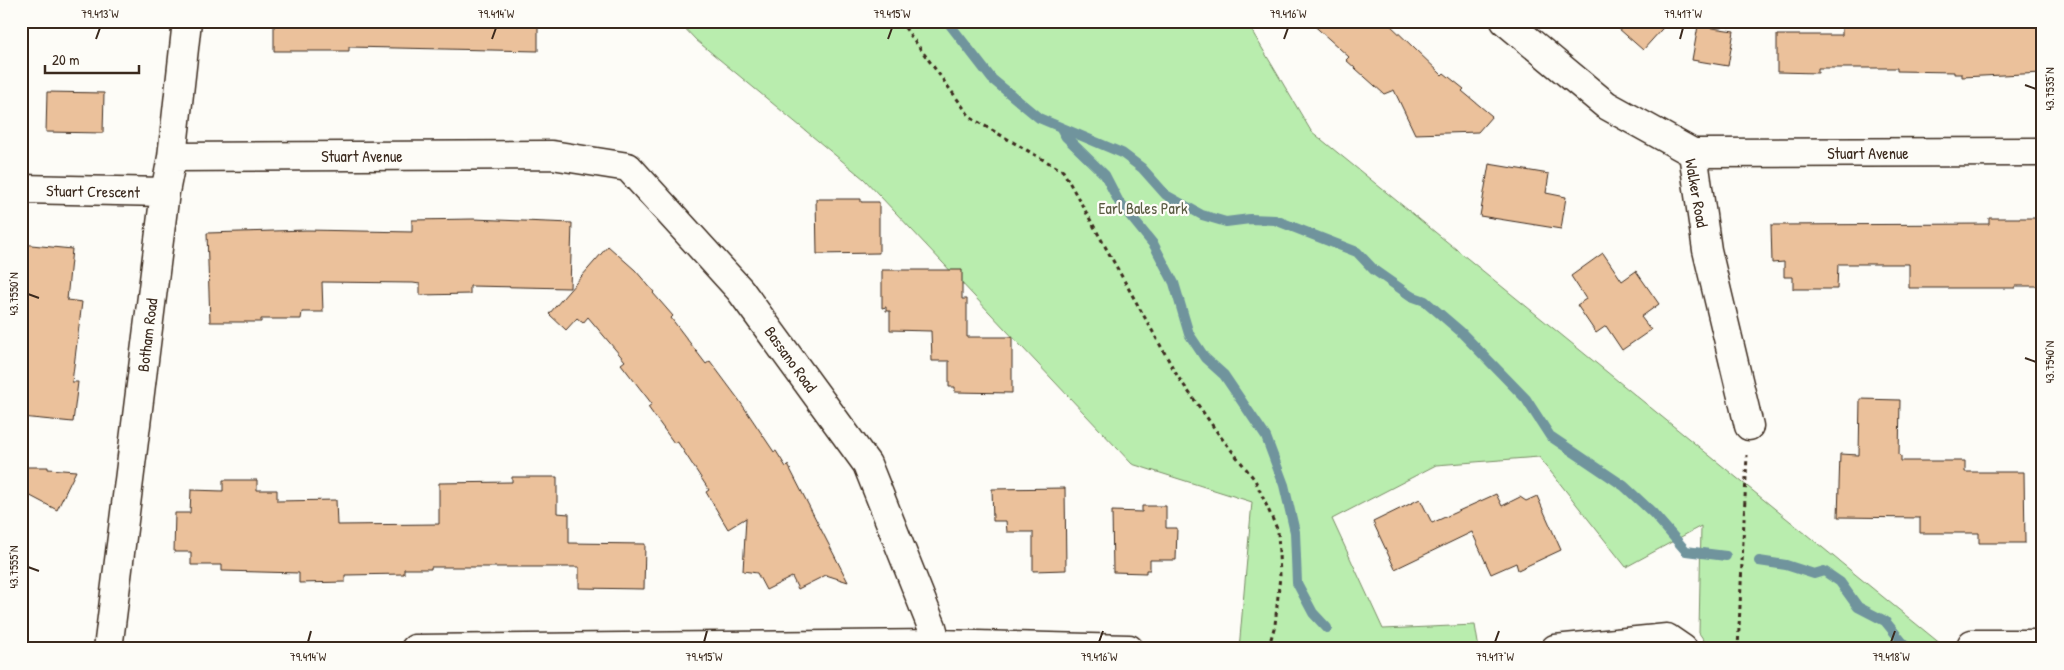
<svg xmlns="http://www.w3.org/2000/svg" width="2064" height="670" viewBox="0 0 2064 670" font-family="'Patrick Hand',sans-serif">
  <style>
    .green { fill: #b9edae; stroke: #7a8c66 }
    .lines { fill: none; stroke-linecap: round; stroke-linejoin: round }
    .stream { stroke: #6f949d; stroke-width: 10 }
    .building { fill: #ebc19b; stroke: #3b2a1e }
    .minor-casing { stroke: #3b2a1e; stroke-width: 31 }
    .path { stroke: #3b2a1e; stroke-width: 3; stroke-dasharray: 4 4; stroke-linecap: butt }
    .minor { stroke: #fdfcf7; stroke-width: 28 }
    .ticks { fill: none; stroke: #3b2a1e; stroke-width: 2 }
    .labels { text-anchor: middle; stroke-width: 4.5; stroke-linejoin: round; paint-order: stroke }
    .street-label { font-size: 16px; fill: #3b2a1e; stroke: #fdfcf7 }
    .park-label { font-size: 16px; fill: #5a5b42; stroke: #fdfcf7 }
    .neatline { fill: none; stroke: #3b2a1e; stroke-width: 2 }
    .ticks-label { font-size: 12px; text-anchor: middle; fill: #3b2a1e }
  </style>
  <rect width="100%" height="100%" fill="#fdfcf7"/>
  <filter id="ink" filterUnits="userSpaceOnUse"><feTurbulence type="fractalNoise" baseFrequency=".02" numOctaves="2"/><feDisplacementMap in="SourceGraphic" scale="10" xChannelSelector="R" yChannelSelector="G"/><feConvolveMatrix kernelMatrix="1 2 1 2 8 2 1 2 1" color-interpolation-filters="sRGB"/></filter>
  <g filter="url(#ink)">
    <path class="green" d="M 678,21 L 1246,21 L 1311,131 L 1947,649 L 1710,649 L 1699,633 L 1701,526 L 1626,567 L 1539,457 L 1436,465 L 1332,519 L 1383,629 L 1475,625 L 1479,649 L 1239,649 L 1252,502 L 1132,464 L 864,179 L 696,40 Z"/>
    <g class="lines">
      <path class="stream" d="M 947,21 L 992,79 L 1039,118 L 1122,153 L 1142,168 L 1166,195 L 1202,215 L 1226,222 L 1250,219 L 1275,220 L 1357,252 L 1374,270 L 1411,296 L 1425,301 L 1460,331 L 1526,399 L 1550,436 L 1624,486 L 1653,513 L 1686,551 L 1726,556
        M 1061,128 L 1066,137 L 1105,175 L 1119,202 L 1154,245 L 1174,283 L 1189,334 L 1205,358 L 1224,375 L 1266,437 L 1284,485 L 1295,532 L 1297,583 L 1313,613 L 1327,628
        M 1759,561 L 1786,565 L 1814,574 L 1824,571 L 1840,582 L 1858,607 L 1885,621 L 1908,649"/>
    </g>
    <path class="building" d="M 274,21 L 538,21 L 538,51 L 349,47 L 349,51 L 274,51 Z
      M 1309,21 L 1386,21 L 1442,75 L 1444,73 L 1464,89 L 1462,91 L 1492,116 L 1478,132 L 1415,134 L 1394,90 L 1384,94 L 1346,60 L 1349,57 Z
      M 1610,21 L 1669,21 L 1643,50 Z
      M 1842,21 L 2043,21 L 2043,73 L 1962,77 L 1962,74 L 1954,74 L 1954,72 L 1897,71 L 1897,68 L 1818,68 L 1818,73 L 1777,72 L 1777,35 L 1842,35 Z
      M 1698,26 L 1734,31 L 1728,66 L 1692,60 Z
      M 47,92 L 104,93 L 103,133 L 46,132 Z
      M 1489,164 L 1549,174 L 1546,193 L 1566,197 L 1561,229 L 1480,216 Z
      M 816,199 L 861,199 L 861,202 L 879,202 L 879,253 L 817,254 Z
      M 1989,218 L 2043,218 L 2043,286 L 2015,286 L 2015,288 L 1909,288 L 1909,264 L 1838,264 L 1837,289 L 1793,289 L 1793,277 L 1784,277 L 1784,262 L 1772,263 L 1771,225 L 1989,224 Z
      M 473,219 L 572,223 L 570,288 L 470,286 L 470,294 L 420,295 L 420,284 L 413,283 L 322,282 L 323,312 L 302,312 L 301,319 L 261,319 L 261,322 L 210,322 L 207,233 L 307,230 L 412,232 L 412,220 Z
      M 21,244 L 72,249 L 67,300 L 82,302 L 72,382 L 78,382 L 73,422 L 21,417 Z
      M 608,246 L 635,270 L 654,292 L 653,293 L 673,316 L 671,318 L 706,364 L 710,361 L 739,400 L 774,452 L 776,451 L 786,467 L 788,465 L 848,582 L 826,575 L 798,589 L 792,577 L 766,590 L 757,573 L 743,571 L 746,518 L 728,529 L 706,492 L 709,490 L 677,441 L 674,443 L 648,407 L 652,404 L 621,364 L 625,361 L 588,317 L 583,323 L 577,318 L 566,330 L 549,314 Z
      M 1603,253 L 1622,281 L 1636,271 L 1659,304 L 1641,317 L 1651,330 L 1622,350 L 1606,326 L 1596,333 L 1577,305 L 1586,299 L 1571,276 Z
      M 882,270 L 962,270 L 962,299 L 967,299 L 967,337 L 1012,337 L 1012,393 L 955,392 L 955,387 L 949,387 L 949,361 L 932,361 L 931,331 L 890,330 L 890,311 L 886,311 L 886,307 L 882,308 Z
      M 1860,399 L 1900,400 L 1899,455 L 1901,456 L 1901,461 L 1965,461 L 1965,472 L 2024,472 L 2025,543 L 1979,543 L 1979,533 L 1920,533 L 1920,518 L 1838,517 L 1840,454 L 1859,455 Z
      M 21,467 L 48,467 L 48,469 L 76,471 L 57,510 L 21,491 Z
      M 512,477 L 557,477 L 557,513 L 569,514 L 569,543 L 645,544 L 644,589 L 579,588 L 579,567 L 431,567 L 431,569 L 404,569 L 404,574 L 345,575 L 345,582 L 299,583 L 299,573 L 222,571 L 222,565 L 191,565 L 191,552 L 174,552 L 175,513 L 190,513 L 191,490 L 223,491 L 223,480 L 257,480 L 257,490 L 277,490 L 277,501 L 336,500 L 337,525 L 439,524 L 439,483 L 512,482 Z
      M 1065,488 L 1066,570 L 1033,571 L 1033,532 L 1007,532 L 1006,521 L 993,521 L 992,489 Z
      M 1496,494 L 1502,506 L 1520,497 L 1526,501 L 1537,496 L 1561,550 L 1518,570 L 1516,563 L 1491,574 L 1472,532 L 1395,569 L 1373,522 L 1420,499 L 1432,523 Z
      M 1142,506 L 1166,506 L 1166,528 L 1177,528 L 1176,560 L 1150,560 L 1150,570 L 1146,570 L 1146,573 L 1113,572 L 1112,511 L 1142,512 Z"/>
    <g class="lines">
      <g class="minor-casing">
        <path id="minor" d="M 1505,21 L 1606,105 L 1693,153 L 1707,250 L 1749,426
          M 1693,153 L 2043,152
          M 172,157 L 552,155 L 628,167 L 740,290 L 867,464 L 932,627 L 938,649
          M 21,189 L 165,192
          M 1972,644 L 2043,644
          M 108,649 L 165,192 L 172,157 L 187,21
          M 415,649 L 938,644 L 1129,649
          M 1555,649 L 1667,638 L 1683,649"/>
      </g>
      <path class="path" d="M 900,21 L 971,118 L 1063,171 L 1178,377 L 1220,436 L 1255,480 L 1278,531 L 1280,576 L 1275,625 L 1268,649
        M 1738,649 L 1747,455"/>
      <use href="#minor" class="minor"/>
    </g>
  </g>
  <path class="ticks" d="M 96,39 L 100,28M 492,39 L 496,28M 888,39 L 892,28M 1284,39 L 1288,28M 1680,39 L 1683,28M 2025,85 L 2036,89M 28,294 L 39,298M 2025,358 L 2036,362M 28,567 L 39,571M 308,642 L 311,631M 704,642 L 707,631M 1099,642 L 1103,631M 1495,642 L 1499,631M 1891,642 L 1895,631"/>
  <g class="labels">
    <g class="street-label">
      <text x="1868" y="159">Stuart Avenue</text>
      <text x="362" y="162">Stuart Avenue</text>
      <text transform="translate(93 191) rotate(1)" y="6">Stuart Crescent</text>
      <text transform="translate(1697 193) rotate(80)" y="6">Walker Road</text>
      <text transform="translate(147 335) rotate(-83)" y="6">Botham Road</text>
      <text transform="translate(791 359) rotate(54)" y="6">Bassano Road</text>
    </g>
    <g class="park-label">
      <text x="1143" y="214">Earl Bales Park</text>
    </g>
  </g>
  <rect width="2064" height="670" fill="none" stroke="#fdfcf7" stroke-width="55"/>
  <path d="M45 65v8h94v-8" fill="none" stroke="#3b2a1e" stroke-width="2.5"/>
  <text x="52" y="65" font-size="15" fill="#3b2a1e" stroke="#fdfcf7" stroke-width="4" paint-order="stroke">20 m</text>
  <rect x="28" y="28" width="2008" height="614" class="neatline"/>
  <g class="ticks-label">
    <text x="100" y="18">79.413°W</text>
    <text x="496" y="18">79.414°W</text>
    <text x="892" y="18">79.415°W</text>
    <text x="1288" y="18">79.416°W</text>
    <text x="1683" y="18">79.417°W</text>
    <text transform="translate(2050 89) rotate(-90)" y="4">43.7535°N</text>
    <text transform="translate(14 294) rotate(-90)" y="4">43.7550°N</text>
    <text transform="translate(2050 362) rotate(-90)" y="4">43.7540°N</text>
    <text transform="translate(14 567) rotate(-90)" y="4">43.7555°N</text>
    <text x="308" y="661">79.414°W</text>
    <text x="704" y="661">79.415°W</text>
    <text x="1099" y="661">79.416°W</text>
    <text x="1495" y="661">79.417°W</text>
    <text x="1891" y="661">79.418°W</text>
  </g>
</svg>
